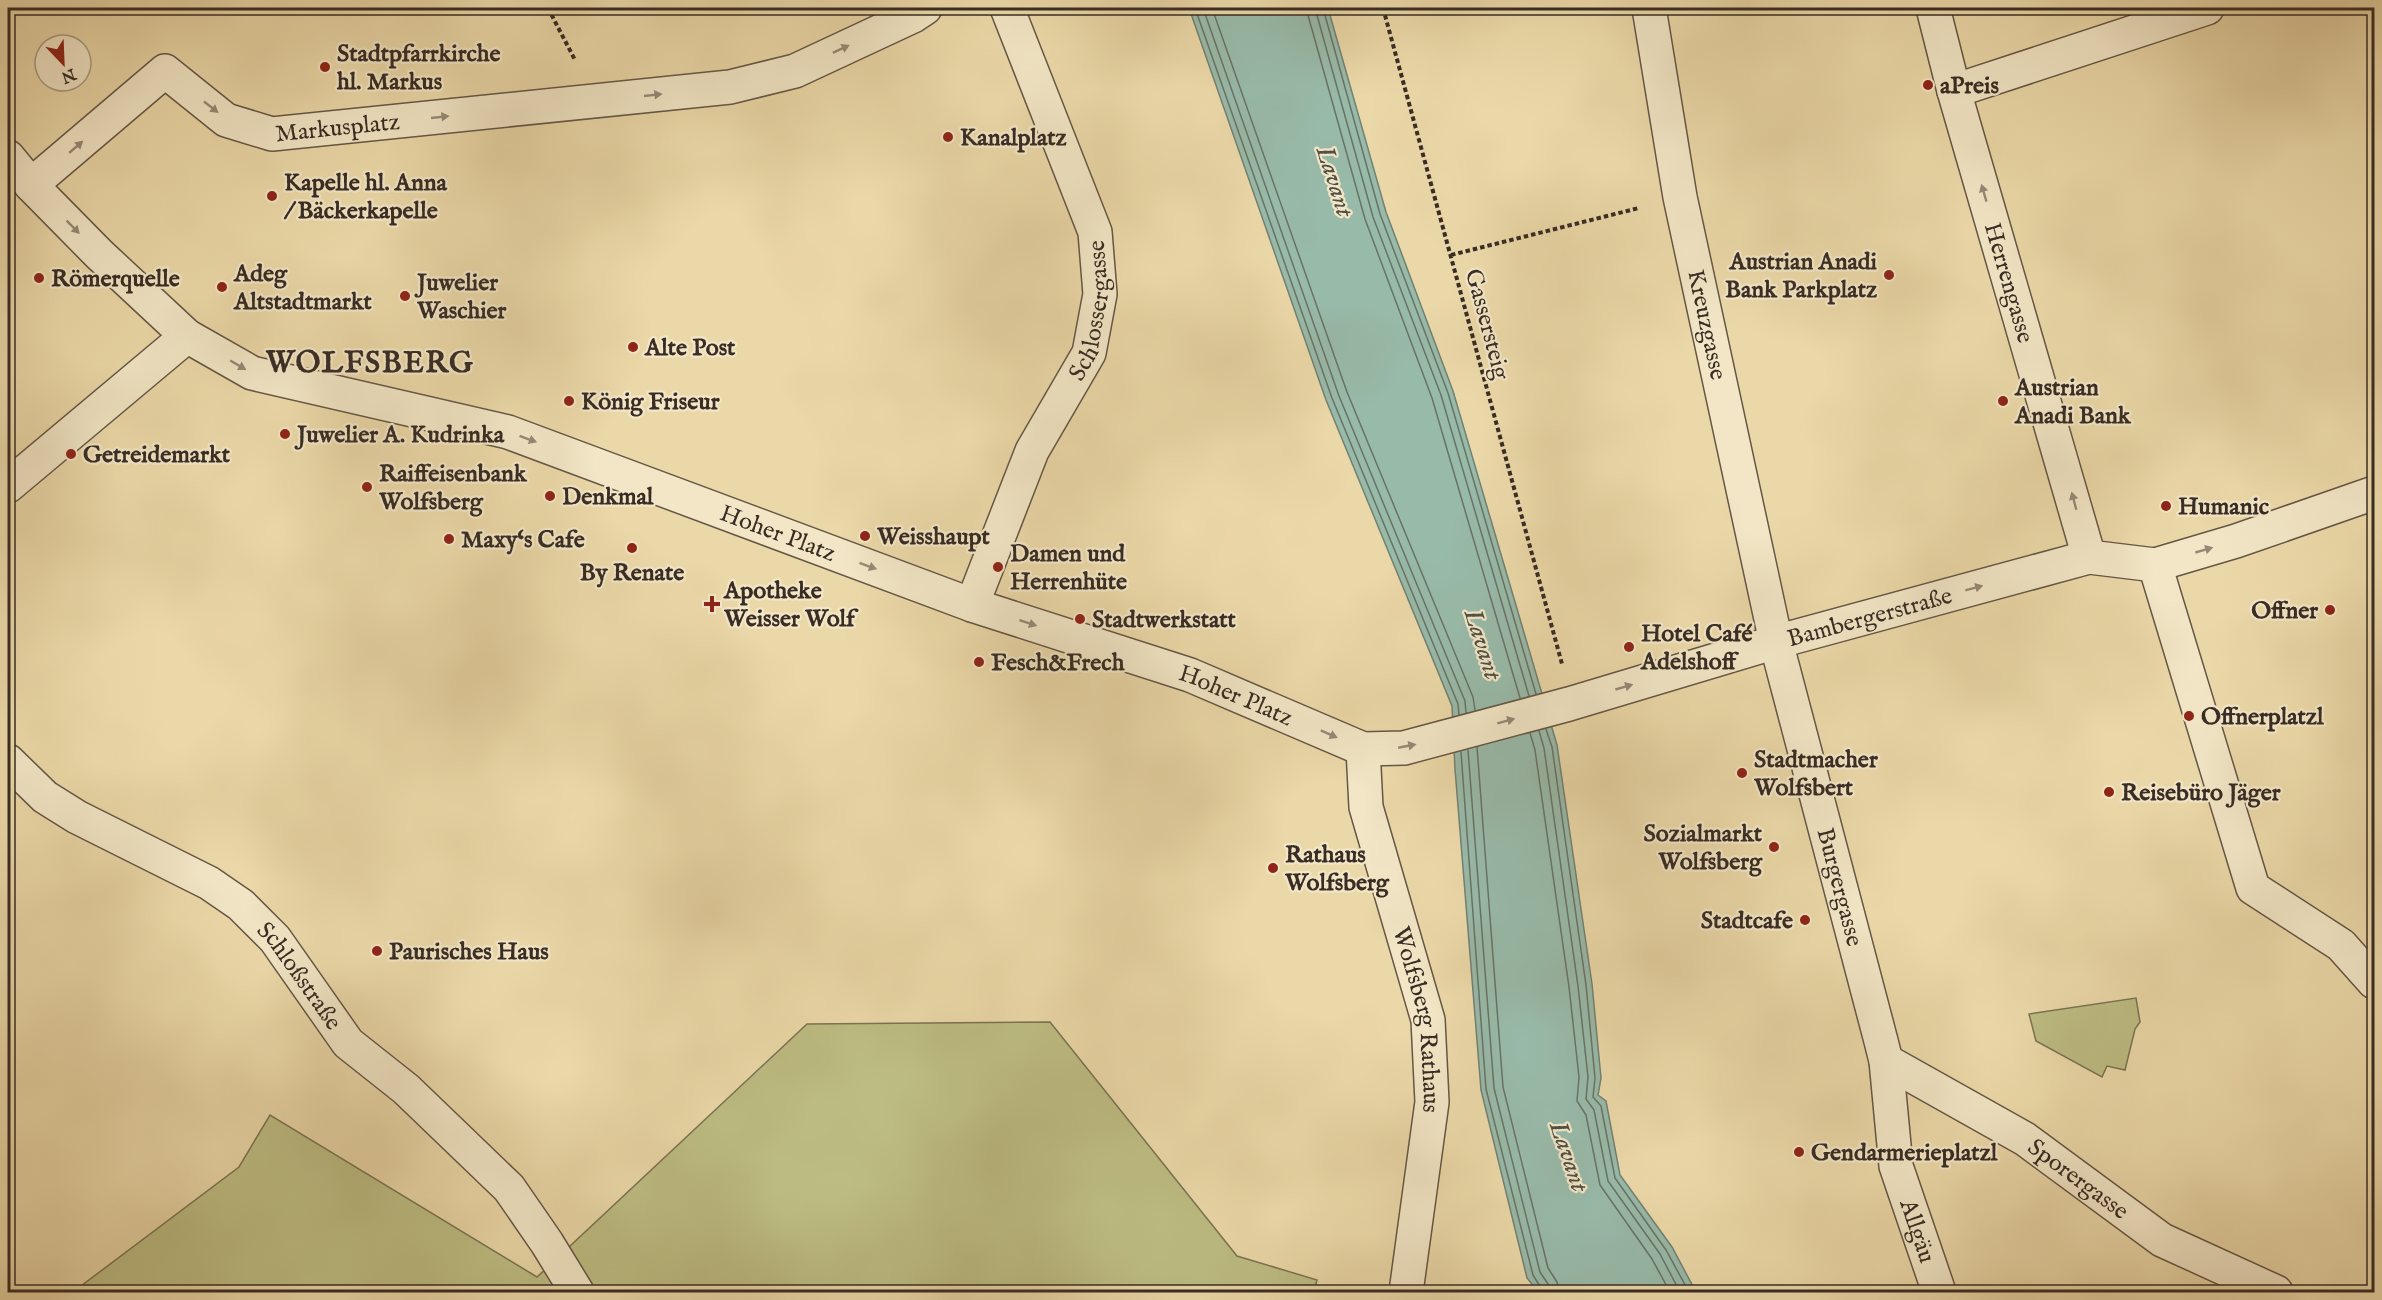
<svg xmlns="http://www.w3.org/2000/svg" width="2382" height="1300" viewBox="0 0 2382 1300" font-family="'IM FELL English',serif">
  <style>
    .green { fill: #bdbd83; stroke: #7a7454; stroke-width: 1.5 }
    .water { fill: #98baa9; stroke: #728174; stroke-width: 1.5 }
    .lines { fill: none; stroke-linecap: round; stroke-linejoin: round }
    .shore { stroke: #687367; stroke-width: 1.5 }
    .minor-casing { stroke: #655746; stroke-width: 36 }
    .path { stroke: #382c25; stroke-width: 4; stroke-dasharray: 4.5 3; stroke-linecap: butt }
    .minor { stroke: #f2e6c6; stroke-width: 33 }
    .oneway { fill: #958976 }
    .poi-dot { fill: #8f2418; stroke: #f2e6c6; stroke-width: 2 }
    .labels { text-anchor: middle; stroke-width: 4.5; stroke-linejoin: round; paint-order: stroke }
    .poi-label { font-size: 24px; font-weight: bold; fill: #382c25; stroke: #f2e6c6; text-anchor: start }
    .street-label { font-size: 24px; fill: #382c25; stroke: #f2e6c6 }
    .water-label { font-size: 26px; font-style: italic; fill: #505046; stroke: #f2e6c6 }
    .district-label { font-size: 30px; font-weight: bold; letter-spacing: 1.5px; fill: #382c25; stroke: #f2e6c6 }
  </style>
  <rect width="100%" height="100%" fill="#ebd8a8"/>
  <filter id="stains"><feTurbulence type="fractalNoise" baseFrequency=".00333" numOctaves="4"/><feColorMatrix values="0 0 0 0 .2 0 0 0 0 .09 0 0 0 0 .02 0 0 0 .5 -.17"/></filter>
  <radialGradient id="worn" r=".72"><stop offset=".6" stop-color="#630" stop-opacity="0"/><stop offset="1" stop-color="#630" stop-opacity=".3"/></radialGradient>
  <path class="green" d="M 2136,998 L 2140,1022 L 2135,1029 L 2125,1070 L 2107,1066 L 2102,1077 L 2036,1041 L 2029,1014 Z
    M 1050,1022 L 1237,1256 L 1317,1280 L 1314,1292 L 73,1292 L 239,1167 L 270,1115 L 537,1277 L 807,1024 Z"/>
  <path class="water" d="M 1189,8 L 1328,8 L 1386,212 L 1453,391 L 1557,745 L 1592,984 L 1601,1078 L 1598,1095 L 1606,1101 L 1620,1175 L 1672,1247 L 1696,1292 L 1538,1292 L 1527,1278 L 1481,1090 L 1455,769 L 1452,706 L 1326,400 Z"/>
  <g class="lines">
    <path class="shore" d="M 1195,8 L 1332,398 L 1458,704 L 1459,715
      M 1203,8 L 1339,396 L 1465,701 L 1466,713
      M 1212,8 L 1347,392 L 1473,697 L 1475,710
      M 1306,8 L 1365,219 L 1432,398 L 1520,698
      M 1315,8 L 1373,217 L 1441,395 L 1529,696
      M 1323,8 L 1380,214 L 1448,393 L 1536,694
      M 1546,729 L 1552,747 L 1586,985 L 1595,1078 L 1593,1097 L 1601,1106 L 1615,1178 L 1666,1250 L 1689,1292
      M 1539,731 L 1544,748 L 1578,986 L 1588,1077 L 1586,1099 L 1594,1110 L 1608,1181 L 1660,1254 L 1680,1292
      M 1530,733 L 1535,750 L 1569,987 L 1579,1077 L 1577,1101 L 1586,1115 L 1600,1185 L 1652,1259 L 1670,1292
      M 1477,747 L 1503,1087 L 1548,1268 L 1557,1282 L 1559,1292
      M 1468,750 L 1494,1088 L 1540,1272 L 1548,1284 L 1550,1292
      M 1461,752 L 1486,1089 L 1533,1275 L 1541,1288 L 1542,1292"/>
    <g class="minor-casing">
      <g id="minor">
        <path id="s1" d="M 1649,8 L 1680,197 L 1776,642 L 1881,1041 L 1886,1061 L 1896,1166 L 1939,1292"/>
        <path id="s2" d="M 1933,8 L 1954,91 L 2089,557"/>
        <path d="M 1954,91 L 2207,8"/>
        <path id="s3" d="M 8,157 L 31,185 L 99,254 L 187,336 L 252,373 L 508,432 L 972,605 L 1190,675 L 1363,749 L 1404,748 L 1569,704 L 1776,642 L 2089,557 L 2155,565 L 2236,541 L 2374,493"/>
        <path id="s4" d="M 31,185 L 165,71 L 226,120 L 272,134 L 730,87 L 795,71 L 913,16 L 925,8"/>
        <path d="M 8,486 L 187,336"/>
        <path d="M 2155,565 L 2253,888 L 2341,945 L 2374,982"/>
        <path id="s5" d="M 972,605 L 1032,451 L 1089,353 L 1100,294 L 1095,232 L 1007,8"/>
        <path id="s6" d="M 1363,749 L 1366,807 L 1428,1020 L 1432,1102 L 1406,1292"/>
        <path id="s7" d="M 8,761 L 45,797 L 77,817 L 209,883 L 241,905 L 275,939 L 348,1043 L 406,1089 L 509,1188 L 547,1243 L 577,1292"/>
        <path id="s8" d="M 1886,1061 L 2025,1139 L 2162,1240 L 2276,1292"/>
      </g>
    </g>
    <path class="path" d="M 548,8 L 575,60
      M 1383,8 L 1562,664
      M 1451,255 L 1639,208"/>
    <use href="#minor" class="minor"/>
  </g>
  <defs><path id="oneway-solid" d="M-6-.8H1V-3.2L6.5 0L1 3.2V.8H-6Z" transform="scale(1.5)"/></defs>
  <g class="oneway">
    <use href="#oneway-solid" transform="translate(841 49) rotate(-25)"/>
    <use href="#oneway-solid" transform="translate(653 95) rotate(-6)"/>
    <use href="#oneway-solid" transform="translate(211 107) rotate(38)"/>
    <use href="#oneway-solid" transform="translate(440 117) rotate(-6)"/>
    <use href="#oneway-solid" transform="translate(76 147) rotate(-41)"/>
    <use href="#oneway-solid" transform="translate(1984 193) rotate(-106)"/>
    <use href="#oneway-solid" transform="translate(73 227) rotate(45)"/>
    <use href="#oneway-solid" transform="translate(238 365) rotate(30)"/>
    <use href="#oneway-solid" transform="translate(528 439) rotate(20)"/>
    <use href="#oneway-solid" transform="translate(2074 501) rotate(-105)"/>
    <use href="#oneway-solid" transform="translate(2204 550) rotate(-16)"/>
    <use href="#oneway-solid" transform="translate(868 566) rotate(20)"/>
    <use href="#oneway-solid" transform="translate(1974 588) rotate(-15)"/>
    <use href="#oneway-solid" transform="translate(1028 623) rotate(18)"/>
    <use href="#oneway-solid" transform="translate(1624 687) rotate(-16)"/>
    <use href="#oneway-solid" transform="translate(1506 721) rotate(-15)"/>
    <use href="#oneway-solid" transform="translate(1329 734) rotate(24)"/>
    <use href="#oneway-solid" transform="translate(1407 746) rotate(-11)"/>
  </g>
  <g class="poi-dot">
    <circle cx="325" cy="67" r="6"/>
    <circle cx="1928" cy="85" r="6"/>
    <circle cx="948" cy="137" r="6"/>
    <circle cx="272" cy="196" r="6"/>
    <circle cx="1889" cy="275" r="6"/>
    <circle cx="39" cy="278" r="6"/>
    <circle cx="222" cy="287" r="6"/>
    <circle cx="405" cy="296" r="6"/>
    <circle cx="633" cy="347" r="6"/>
    <circle cx="569" cy="401" r="6"/>
    <circle cx="2003" cy="401" r="6"/>
    <circle cx="285" cy="434" r="6"/>
    <circle cx="71" cy="454" r="6"/>
    <circle cx="367" cy="487" r="6"/>
    <circle cx="550" cy="496" r="6"/>
    <circle cx="2166" cy="506" r="6"/>
    <circle cx="865" cy="536" r="6"/>
    <circle cx="449" cy="539" r="6"/>
    <circle cx="632" cy="548" r="6"/>
    <circle cx="998" cy="567" r="6"/>
    <path d="M709 595h6v6h6v6h-6v6h-6v-6h-6v-6h6z"/>
    <circle cx="2330" cy="610" r="6"/>
    <circle cx="1080" cy="619" r="6"/>
    <circle cx="1629" cy="647" r="6"/>
    <circle cx="979" cy="662" r="6"/>
    <circle cx="2189" cy="716" r="6"/>
    <circle cx="1742" cy="773" r="6"/>
    <circle cx="2109" cy="792" r="6"/>
    <circle cx="1774" cy="847" r="6"/>
    <circle cx="1273" cy="868" r="6"/>
    <circle cx="1805" cy="920" r="6"/>
    <circle cx="377" cy="951" r="6"/>
    <circle cx="1799" cy="1152" r="6"/>
  </g>
  <g class="labels">
    <g class="poi-label">
      <text x="337" y="61">Stadtpfarrkirche<tspan x="337" dy="28">hl. Markus</tspan></text>
      <text x="1940" y="93">aPreis</text>
      <text x="960" y="145">Kanalplatz</text>
      <text x="284" y="190">Kapelle hl. Anna<tspan x="284" dy="28">/ Bäckerkapelle</tspan></text>
      <text x="1877" y="269" text-anchor="end">Austrian Anadi<tspan x="1877" dy="28">Bank Parkplatz</tspan></text>
      <text x="234" y="281">Adeg<tspan x="234" dy="28">Altstadtmarkt</tspan></text>
      <text x="51" y="286">Römerquelle</text>
      <text x="417" y="290">Juwelier<tspan x="417" dy="28">Waschier</tspan></text>
      <text x="645" y="355">Alte Post</text>
      <text x="2015" y="395">Austrian<tspan x="2015" dy="28">Anadi Bank</tspan></text>
      <text x="581" y="409">König Friseur</text>
      <text x="297" y="442">Juwelier A. Kudrinka</text>
      <text x="83" y="462">Getreidemarkt</text>
      <text x="379" y="481">Raiffeisenbank<tspan x="379" dy="28">Wolfsberg</tspan></text>
      <text x="562" y="504">Denkmal</text>
      <text x="2178" y="514">Humanic</text>
      <text x="877" y="544">Weisshaupt</text>
      <text x="461" y="547">Maxy‘s Cafe</text>
      <text x="1010" y="561">Damen und<tspan x="1010" dy="28">Herrenhüte</tspan></text>
      <text x="632" y="580" text-anchor="middle">By Renate</text>
      <text x="724" y="598">Apotheke<tspan x="724" dy="28">Weisser Wolf</tspan></text>
      <text x="2318" y="618" text-anchor="end">Offner</text>
      <text x="1092" y="627">Stadtwerkstatt</text>
      <text x="1641" y="641">Hotel Café<tspan x="1641" dy="28">Adelshoff</tspan></text>
      <text x="991" y="670">Fesch&amp;Frech</text>
      <text x="2201" y="724">Offnerplatzl</text>
      <text x="1754" y="767">Stadtmacher<tspan x="1754" dy="28">Wolfsbert</tspan></text>
      <text x="2121" y="800">Reisebüro Jäger</text>
      <text x="1762" y="841" text-anchor="end">Sozialmarkt<tspan x="1762" dy="28">Wolfsberg</tspan></text>
      <text x="1285" y="862">Rathaus<tspan x="1285" dy="28">Wolfsberg</tspan></text>
      <text x="1793" y="928" text-anchor="end">Stadtcafe</text>
      <text x="389" y="959">Paurisches Haus</text>
      <text x="1811" y="1160">Gendarmerieplatzl</text>
    </g>
    <g class="street-label">
      <text dy="8" stroke="none"><textPath href="#s4" startOffset="368">Markusplatz</textPath></text>
      <text dy="8" stroke="none"><textPath href="#s2" startOffset="285">Herrengasse</textPath></text>
      <text dy="8" stroke="none"><textPath href="#s5" startOffset="321">Schlossergasse</textPath></text>
      <text transform="translate(1488 324) rotate(75)" y="8">Gassersteig</text>
      <text dy="8" stroke="none"><textPath href="#s1" startOffset="322">Kreuzgasse</textPath></text>
      <text dy="8" stroke="none"><textPath href="#s3" startOffset="879">Hoher Platz</textPath></text>
      <text dy="8" stroke="none"><textPath href="#s3" startOffset="2028">Bambergerstraße</textPath></text>
      <text dy="8" stroke="none"><textPath href="#s3" startOffset="1365">Hoher Platz</textPath></text>
      <text dy="8" stroke="none"><textPath href="#s1" startOffset="900">Burgergasse</textPath></text>
      <text dy="8" stroke="none"><textPath href="#s7" startOffset="368">Schloßstraße</textPath></text>
      <text dy="8" stroke="none"><textPath href="#s6" startOffset="278">Wolfsberg Rathaus</textPath></text>
      <text dy="8" stroke="none"><textPath href="#s8" startOffset="226">Sporergasse</textPath></text>
      <text dy="8" stroke="none"><textPath href="#s1" startOffset="1254">Allgäu</textPath></text>
    </g>
    <g class="water-label">
      <text transform="translate(1336 181) rotate(72)" y="9">Lavant</text>
      <text transform="translate(1484 644) rotate(72)" y="9">Lavant</text>
      <text transform="translate(1570 1156) rotate(71)" y="9">Lavant</text>
    </g>
    <g class="district-label">
      <text x="370" y="372">WOLFSBERG</text>
    </g>
  </g>
  <rect width="2382" height="1300" fill="none" stroke="#ebd8a8" stroke-width="30"/>
  <rect x="9" y="9" width="2364" height="1282" fill="none" stroke="#382c25" stroke-width="3"/>
  <rect x="15" y="15" width="2352" height="1270" fill="none" stroke="#382c25" stroke-width="1.5"/>
  <g transform="translate(63 63) rotate(157)"><circle r="28" fill="#f2e6c6" stroke="#a89c86" stroke-width="1.5"/>
  <path d="M0-4.5L10 22L0 15L-10 22Z" fill="#8f2418"/>
  <text y="-9" font-size="16" font-weight="bold" text-anchor="middle" fill="#382c25">N</text>
  </g>
  <rect width="100%" height="100%" filter="url(#stains)"/>
  <rect width="100%" height="100%" fill="url(#worn)"/>
</svg>
